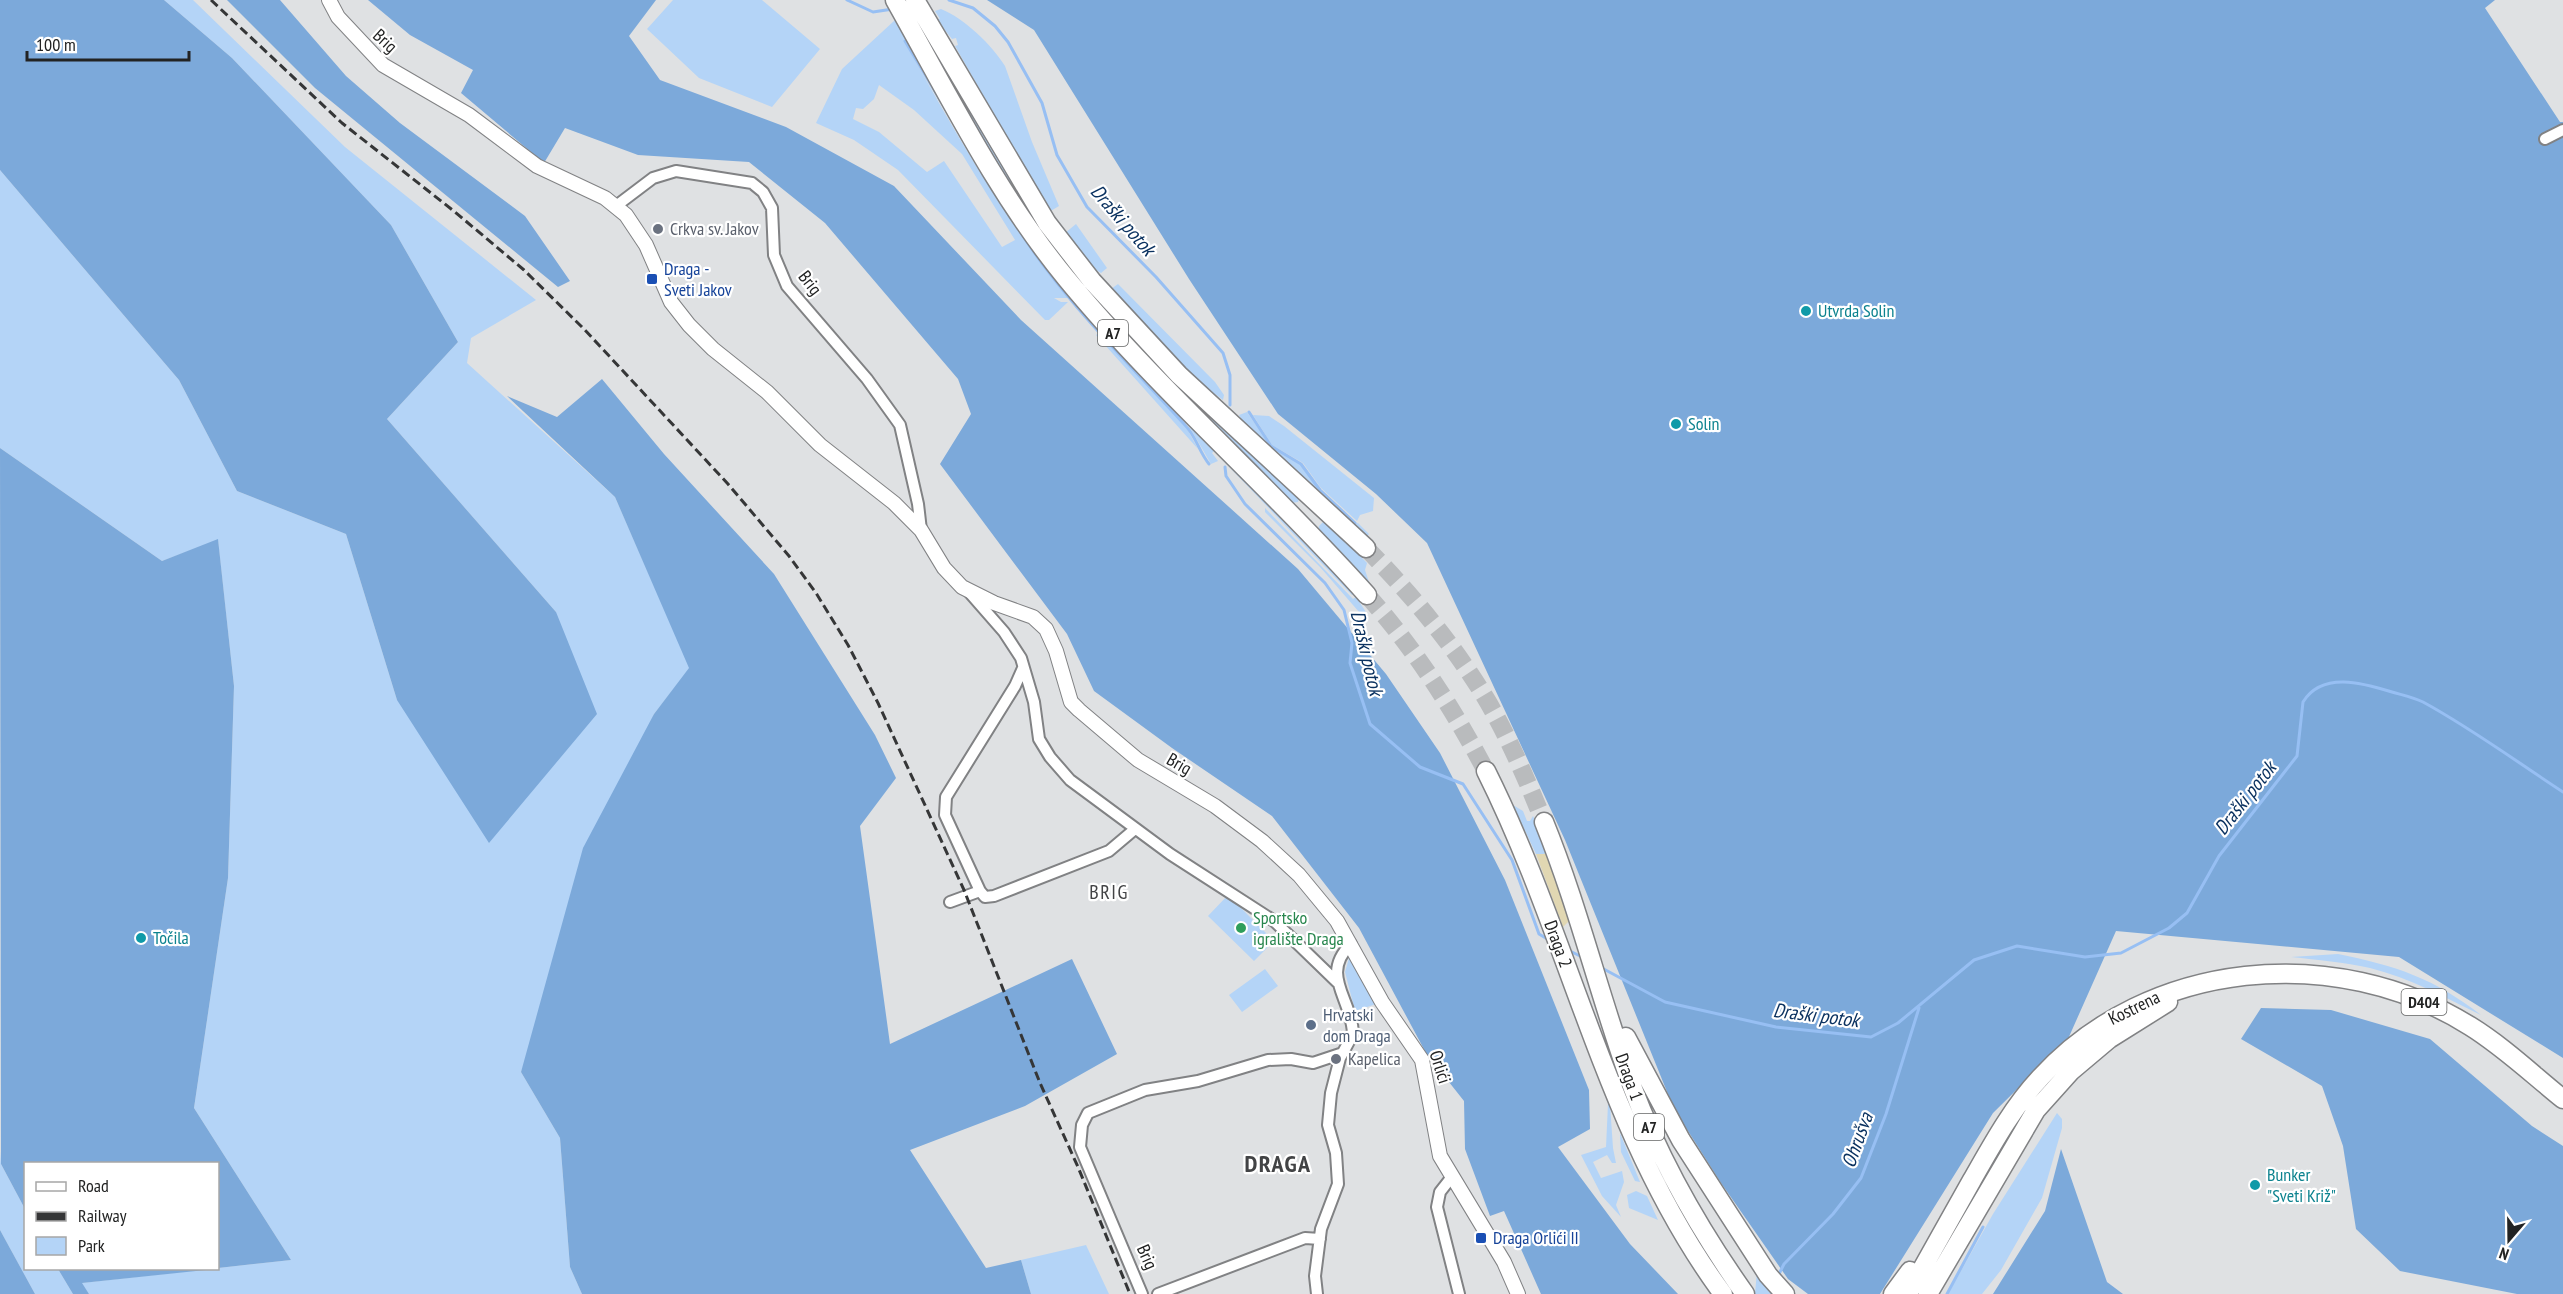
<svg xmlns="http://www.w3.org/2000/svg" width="2563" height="1294" viewBox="0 0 2563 1294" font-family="'PT Sans Narrow',sans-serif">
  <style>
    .green { fill: #b4d4f7; fill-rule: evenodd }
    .forest { fill: #7ca9da }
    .sand { fill: #e1d7b2 }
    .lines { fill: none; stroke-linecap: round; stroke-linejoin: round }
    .stream { stroke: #97bff3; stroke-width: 3 }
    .highway-tunnel { stroke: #b9bbbd; stroke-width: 18; stroke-dasharray: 18 9; stroke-linecap: butt }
    .street-casing { stroke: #818284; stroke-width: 14 }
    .secondary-casing { stroke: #818284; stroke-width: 16 }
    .highway-casing { stroke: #818284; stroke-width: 21 }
    .street { stroke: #fff; stroke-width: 10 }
    .secondary { stroke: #fff; stroke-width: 14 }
    .highway { stroke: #fff; stroke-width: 18 }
    .rail { stroke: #353637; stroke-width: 3; stroke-dasharray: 9 4.5; stroke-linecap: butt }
    .worship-dot { fill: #6b7280; stroke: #fff; stroke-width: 2 }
    .transit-dot { fill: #1a4fb4; stroke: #fff; stroke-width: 2 }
    .culture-dot { fill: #0f9aa8; stroke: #fff; stroke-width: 2 }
    .leisure-dot { fill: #2e9e5b; stroke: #fff; stroke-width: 2 }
    .service-dot { fill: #5c6f8a; stroke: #fff; stroke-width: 2 }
    .labels { text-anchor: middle; stroke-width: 4.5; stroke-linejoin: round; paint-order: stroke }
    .shield { fill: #fff; stroke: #646565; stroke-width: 1.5 }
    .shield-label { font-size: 16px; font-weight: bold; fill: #222323 }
    .street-label { font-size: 18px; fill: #222323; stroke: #fff }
    .worship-label { font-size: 18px; fill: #5b616d; stroke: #fff; text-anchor: start }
    .transit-label { font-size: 18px; fill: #164399; stroke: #fff; text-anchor: start }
    .culture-label { font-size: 18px; fill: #0d838f; stroke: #fff; text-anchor: start }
    .leisure-label { font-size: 18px; fill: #27864d; stroke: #fff; text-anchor: start }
    .service-label { font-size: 18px; fill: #4e5e75; stroke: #fff; text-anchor: start }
    .water-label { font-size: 20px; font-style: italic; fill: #0b3260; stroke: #fff }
    .neighbourhood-label { font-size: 20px; letter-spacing: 1.5px; fill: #424345; stroke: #fff }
    .district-label { font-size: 24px; font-weight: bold; letter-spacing: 1.5px; fill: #424345; stroke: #fff }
  </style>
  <rect width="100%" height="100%" fill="#dfe1e3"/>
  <path class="green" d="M 164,0 L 193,0 L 345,147 L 536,300 L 471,338 L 467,363 L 615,497 L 690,668 L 654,714 L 521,1072 L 560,1138 L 570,1267 L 582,1294 L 89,1294 L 81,1283 L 291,1260 L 194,1108 L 228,878 L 234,686 L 218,540 L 162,561 L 0,448 L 0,170 L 179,380 L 237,491 L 346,534 L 397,700 L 556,612 L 387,419 L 458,342 L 391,225 L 232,58 Z
    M 673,0 L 762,0 L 820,49 L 772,107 L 699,78 L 647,29 Z
    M 902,0 L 908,0 L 988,142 L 1032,212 L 1166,376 L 1086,291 L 1037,227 L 1001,171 Z
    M 941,9 C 964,18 992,45 1005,66 L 1032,142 L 1059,206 L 1049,212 L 955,46 L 958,45 L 956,38 L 952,39 L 935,18 L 940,19 L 935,11 Z
    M 895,20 L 907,39 L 904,41 C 954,130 1004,220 1070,298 L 1054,298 L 1061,302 L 1068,302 L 1049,320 L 1045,320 L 898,170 L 854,140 L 816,123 L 842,69 ZM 879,85 L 914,110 L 962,154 L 1015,240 L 1002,247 L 944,161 L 927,172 L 879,132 L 853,119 L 856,108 L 863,109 L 874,99 Z
    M 1076,224 L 1107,268 L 1101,273 L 1096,270 L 1111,289 L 1118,284 L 1215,382 L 1224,395 L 1223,400 L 1215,394 L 1213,396 C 1158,346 1110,292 1065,233 Z
    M 1101,332 L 1355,593 L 1352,595 L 1214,451 L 1212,453 L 1218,461 L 1211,464 L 1189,426 Z
    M 1099,333 L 1186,427 L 1198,449 L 1096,335 Z
    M 1209,412 L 1300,495 L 1298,502 L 1291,503 L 1206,419 Z
    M 1247,412 L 1270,446 L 1301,464 L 1319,490 L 1355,524 L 1358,523 L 1369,534 L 1366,537 L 1244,424 L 1239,415 Z
    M 1253,415 L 1269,416 L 1284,426 L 1374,498 L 1373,511 L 1360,515 L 1357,521 L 1321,488 L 1303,463 L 1272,445 Z
    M 1265,508 L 1353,599 L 1356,597 L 1368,615 L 1366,620 L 1320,567 L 1265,512 Z
    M 1325,520 L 1367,563 L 1365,570 L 1369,582 L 1367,584 L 1318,532 L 1319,526 Z
    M 1513,805 L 1523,811 L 1527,821 L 1530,821 L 1533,816 L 1548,851 L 1544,855 L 1536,854 Z
    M 1228,895 L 1274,941 L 1254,961 L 1208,916 Z
    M 2338,954 C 2397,966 2433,978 2481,1015 C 2444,997 2410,978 2370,968 C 2344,962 2318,960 2291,957 Z
    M 1349,958 L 1353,958 L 1376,1004 L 1355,1011 L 1345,972 Z
    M 1265,969 L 1278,986 L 1242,1012 L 1229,995 Z
    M 2062,1065 L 2005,1144 L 1920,1294 L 1916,1294 L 2009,1132 Z
    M 1608,1104 L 1610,1104 L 1613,1148 L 1616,1163 L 1612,1163 L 1607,1155 L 1593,1162 L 1601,1178 L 1622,1171 L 1624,1182 L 1616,1205 L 1621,1217 L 1602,1196 L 1581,1155 L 1606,1147 Z
    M 2057,1113 L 2062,1119 L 2062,1128 L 2042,1198 L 2001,1270 L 1982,1294 L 1948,1294 L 1993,1214 Z
    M 1620,1133 L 1640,1182 L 1635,1181 L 1621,1152 Z
    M 0,1151 L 1,1164 L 25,1209 L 26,1268 L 58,1269 L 73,1294 L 35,1294 L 0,1230 Z
    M 1636,1191 L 1647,1196 L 1658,1220 L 1629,1208 L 1627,1195 Z
    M 1086,1245 L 1109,1294 L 1031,1294 L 1021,1260 Z
    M 1757,1271 L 1775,1294 L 1755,1294 Z"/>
  <path class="forest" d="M 0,0 L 164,0 L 232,58 L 391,225 L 458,342 L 387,419 L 556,612 L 597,714 L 489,843 L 397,700 L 346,534 L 237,491 L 179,380 L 0,170 Z
    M 227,0 L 280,0 L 346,76 L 400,123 L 525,216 L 570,281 L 558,287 L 315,88 Z
    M 368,0 L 656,0 L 629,36 L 660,80 L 786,127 L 894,186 L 1021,320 L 1298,569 L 1386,674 L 1440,753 L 1505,880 L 1589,1090 L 1590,1129 L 1558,1147 L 1630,1244 L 1678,1294 L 1541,1294 L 1504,1211 L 1490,1216 L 1465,1149 L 1464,1101 L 1426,1053 L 1359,928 L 1272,816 L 1172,748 L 1094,691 L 1067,634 L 940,464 L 971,414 L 958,379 L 825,223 L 749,162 L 638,155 L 565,128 L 544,163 L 461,93 L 473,70 L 410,35 Z
    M 987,0 L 2495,0 L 2485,8 L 2560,122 L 2563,122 L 2563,1058 L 2399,957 L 2116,931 L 2068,1039 L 1993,1113 L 1880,1294 L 1808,1294 L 1788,1279 L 1721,1183 L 1674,1109 L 1565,840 L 1427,543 L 1376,494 L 1278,414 L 1189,279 L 1034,30 Z
    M 602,379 L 664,454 L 774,574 L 875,735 L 896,778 L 860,826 L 890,1044 L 1072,959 L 1117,1054 L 1025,1106 L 910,1150 L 986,1268 L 1021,1260 L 1031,1294 L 582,1294 L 570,1267 L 560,1138 L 521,1072 L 583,848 L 654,714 L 689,668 L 615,497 L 507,396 L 557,417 Z
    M 0,448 L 162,561 L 218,539 L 234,686 L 228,878 L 194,1108 L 291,1260 L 218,1268 L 218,1164 L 26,1164 L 25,1209 L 1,1164 Z
    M 2261,1008 L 2331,1010 L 2430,1039 L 2532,1126 L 2563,1146 L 2563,1294 L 2517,1294 L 2400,1271 L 2356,1229 L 2343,1146 L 2322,1086 L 2241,1039 Z
    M 2061,1149 L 2107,1282 L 2123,1294 L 1993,1294 L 2045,1211 Z
    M 0,1230 L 35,1294 L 0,1294 Z
    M 58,1269 L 215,1269 L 82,1283 L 89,1294 L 73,1294 Z"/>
  <path class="sand" d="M 1548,851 L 1570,920 L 1563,927 L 1536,854 L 1544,854 Z"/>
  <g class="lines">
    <path class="stream" d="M 847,0 L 873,12 L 893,9
      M 949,0 L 973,8 L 995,26 L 1008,42 L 1042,103 L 1057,155 L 1087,207 L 1156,277 L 1223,353 L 1230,375 L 1230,405
      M 905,41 L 996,194
      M 1019,230 C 1065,302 1128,362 1185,425 C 1196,436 1199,452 1209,464
      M 1249,412 L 1271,446 L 1301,464 L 1320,490 L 1355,523
      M 1225,467 L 1226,476 L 1245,504 L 1325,583 L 1344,610 L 1352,643 L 1350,663 L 1370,724 L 1420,767 L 1463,784 L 1512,860 L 1539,934 L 1549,940
      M 1568,950 L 1584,958
      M 1600,967 L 1665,1002 L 1776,1027 L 1871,1037 L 1898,1023 L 1974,960 L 2017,946 L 2085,957 L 2121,953 L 2169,928 L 2187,913 L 2219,856 L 2297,756 L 2303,702 C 2322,671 2363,683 2392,692 C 2402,695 2413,697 2423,702 C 2471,728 2517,762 2563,792
      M 1778,1276 L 1784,1264 L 1833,1214 L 1861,1178 L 1886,1114 L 1919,1008
      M 1947,1294 L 1983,1227"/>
    <path class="highway-tunnel" d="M 1366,548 C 1412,595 1454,645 1488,702 C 1510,740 1527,781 1544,822
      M 1367,595 C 1415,649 1452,707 1486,771"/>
    <g class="street-casing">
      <path id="street" d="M 2545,139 L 2563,130
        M 616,206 L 653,178 L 676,171 L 752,183 L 763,192 L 772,208 L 774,255 L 787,286 L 867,379 L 900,425 L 918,504 L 921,530
        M 969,592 L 1004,632 L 1021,658 L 1034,702 L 1039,739 L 1050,757 L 1070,780 L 1170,854 L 1274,921 L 1337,982
        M 1023,668 L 1015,686 L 946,797 L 945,815 L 980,891 L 985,897 L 994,896 L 1109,851 L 1135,829
        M 950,902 L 980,891
        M 1451,1178 L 1440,1192 L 1437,1207 L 1459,1294
        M 1142,1294 L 1080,1147 L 1082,1125 L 1088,1113 L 1145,1090 L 1198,1081 L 1268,1060 L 1291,1059 L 1313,1063 L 1343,1053
        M 1158,1294 L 1305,1238 L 1320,1239
        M 1317,1294 L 1315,1276 L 1321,1229 L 1338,1184 L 1336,1153 L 1328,1125 L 1331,1093 L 1340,1058 L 1353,1034 C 1352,998 1319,975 1351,944"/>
    </g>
    <g class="secondary-casing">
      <path id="secondary" d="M 329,0 L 338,17 L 383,65 L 469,115 L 537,166 L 605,198 L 626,215 L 646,245 L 671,302 L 689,325 L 713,349 L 767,392 L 820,445 L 894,503 L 921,530 L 944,568 L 962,587 L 994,603 L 1033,617 L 1046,629 L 1056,651 L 1071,702 L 1079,710 L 1138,760 L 1215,806 L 1262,841 L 1299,875 L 1337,921 L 1382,1002 L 1422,1060 L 1440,1156 L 1504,1262 L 1518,1294"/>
    </g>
    <g class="highway-casing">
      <path id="highway" d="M 895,0 C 948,94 997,194 1066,278 C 1159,391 1270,486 1367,595
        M 915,0 L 1047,223 L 1092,281 L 1179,375 L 1366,548
        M 1486,771 C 1572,943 1607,1137 1723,1294
        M 1544,822 C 1579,908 1600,999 1632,1086 C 1660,1161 1699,1229 1745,1294
        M 1626,1037 L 1681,1140 L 1768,1275 L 1785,1294
        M 1893,1294 L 1910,1271
        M 1908,1294 C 1929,1256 1951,1218 1972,1180 C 1992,1145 2012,1108 2040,1078 C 2148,959 2336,942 2470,1026 C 2504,1047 2533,1075 2563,1099
        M 1928,1294 L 2036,1110 L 2071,1071 L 2109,1039 L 2168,1002"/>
    </g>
    <use href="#street" class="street"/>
    <use href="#secondary" class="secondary"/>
    <use href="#highway" class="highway"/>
    <path class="rail" d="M 211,0 L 342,123 L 455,212 L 524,270 L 584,329 L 728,484 L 789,556 L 816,593 L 848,645 L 878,703 L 964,890 L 1040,1083 L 1078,1167 L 1130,1294"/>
  </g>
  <g class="worship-dot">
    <circle cx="658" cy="229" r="6"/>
    <circle cx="1336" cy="1059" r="6"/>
  </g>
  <g class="transit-dot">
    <rect x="646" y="273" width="12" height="12" rx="3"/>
    <rect x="1475" y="1232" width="12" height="12" rx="3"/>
  </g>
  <g class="culture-dot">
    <circle cx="1806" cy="311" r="6"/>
    <circle cx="1676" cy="424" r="6"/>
    <circle cx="141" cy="938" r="6"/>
    <circle cx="2255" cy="1185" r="6"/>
  </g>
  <circle class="leisure-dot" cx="1241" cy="928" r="6"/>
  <circle class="service-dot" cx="1311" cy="1025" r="6"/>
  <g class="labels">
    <g class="shield">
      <rect x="1098" y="320" width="30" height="26" rx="4.5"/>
      <rect x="2401.5" y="989" width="45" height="26" rx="4.5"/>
      <rect x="1634" y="1114" width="30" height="26" rx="4.5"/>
    </g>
    <g class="shield-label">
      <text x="1113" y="339">A7</text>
      <text x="2424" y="1008">D404</text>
      <text x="1649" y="1133">A7</text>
    </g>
    <g class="street-label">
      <text transform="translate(385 41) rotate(42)" y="6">Brig</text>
      <text transform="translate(810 283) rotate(52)" y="6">Brig</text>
      <text transform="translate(1179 764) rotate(30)" y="6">Brig</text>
      <text transform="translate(1558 944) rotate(70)" y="6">Draga 2</text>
      <text transform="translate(2134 1008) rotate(-26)" y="6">Kostrena</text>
      <text transform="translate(1440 1067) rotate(72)" y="6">Orlići</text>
      <text transform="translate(1629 1077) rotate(70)" y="6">Draga 1</text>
      <text transform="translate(1147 1257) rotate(66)" y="6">Brig</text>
    </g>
    <g class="worship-label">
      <text x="670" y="235">Crkva sv. Jakov</text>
      <text x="1348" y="1065">Kapelica</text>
    </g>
    <g class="transit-label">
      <text x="664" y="275">Draga -<tspan x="664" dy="21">Sveti Jakov</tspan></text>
      <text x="1493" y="1244">Draga Orlići II</text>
    </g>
    <g class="culture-label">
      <text x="1818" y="317">Utvrda Solin</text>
      <text x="1688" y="430">Solin</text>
      <text x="153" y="944">Točila</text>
      <text x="2267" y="1181">Bunker<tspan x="2267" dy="21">"Sveti Križ"</tspan></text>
    </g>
    <g class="leisure-label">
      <text x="1253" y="924">Sportsko<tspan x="1253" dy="21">igralište Draga</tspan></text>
    </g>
    <g class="service-label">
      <text x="1323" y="1021">Hrvatski<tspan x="1323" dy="21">dom Draga</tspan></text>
    </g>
    <g class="water-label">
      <text transform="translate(1123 220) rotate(49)" y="7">Draški potok</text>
      <text transform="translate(1367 653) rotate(77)" y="7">Draški potok</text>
      <text transform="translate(2245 798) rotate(-52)" y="7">Draški potok</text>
      <text transform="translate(1816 1015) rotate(7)" y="7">Draški potok</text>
      <text transform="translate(1857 1140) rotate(-70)" y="7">Ohrušva</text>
    </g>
    <g class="neighbourhood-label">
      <text x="1109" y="899">BRIG</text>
    </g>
    <g class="district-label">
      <text x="1278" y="1172">DRAGA</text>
    </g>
  </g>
  <rect x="24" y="1162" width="195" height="108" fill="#ffffff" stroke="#a7a7a7" stroke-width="1.5"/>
  <rect x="36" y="1182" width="30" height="9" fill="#ffffff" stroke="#a7a7a7" stroke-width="1.5"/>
  <text x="78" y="1192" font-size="18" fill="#222323">Road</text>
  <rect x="36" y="1212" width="30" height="9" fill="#353637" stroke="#a7a7a7" stroke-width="1.5"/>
  <text x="78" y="1222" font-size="18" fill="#222323">Railway</text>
  <rect x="36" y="1237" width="30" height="18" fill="#b4d4f7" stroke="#a7a7a7" stroke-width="1.5"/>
  <text x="78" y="1252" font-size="18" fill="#222323">Park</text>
  <g transform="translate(2509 1240) rotate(200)" stroke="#ffffff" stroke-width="4.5" paint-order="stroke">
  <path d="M0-4.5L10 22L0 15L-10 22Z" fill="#222323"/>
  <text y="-9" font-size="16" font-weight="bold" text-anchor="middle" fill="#222323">N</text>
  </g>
  <path d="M27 51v9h162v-9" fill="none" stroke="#222323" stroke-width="3"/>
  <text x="36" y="51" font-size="18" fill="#222323" stroke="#ffffff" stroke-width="4.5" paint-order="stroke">100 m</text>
</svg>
